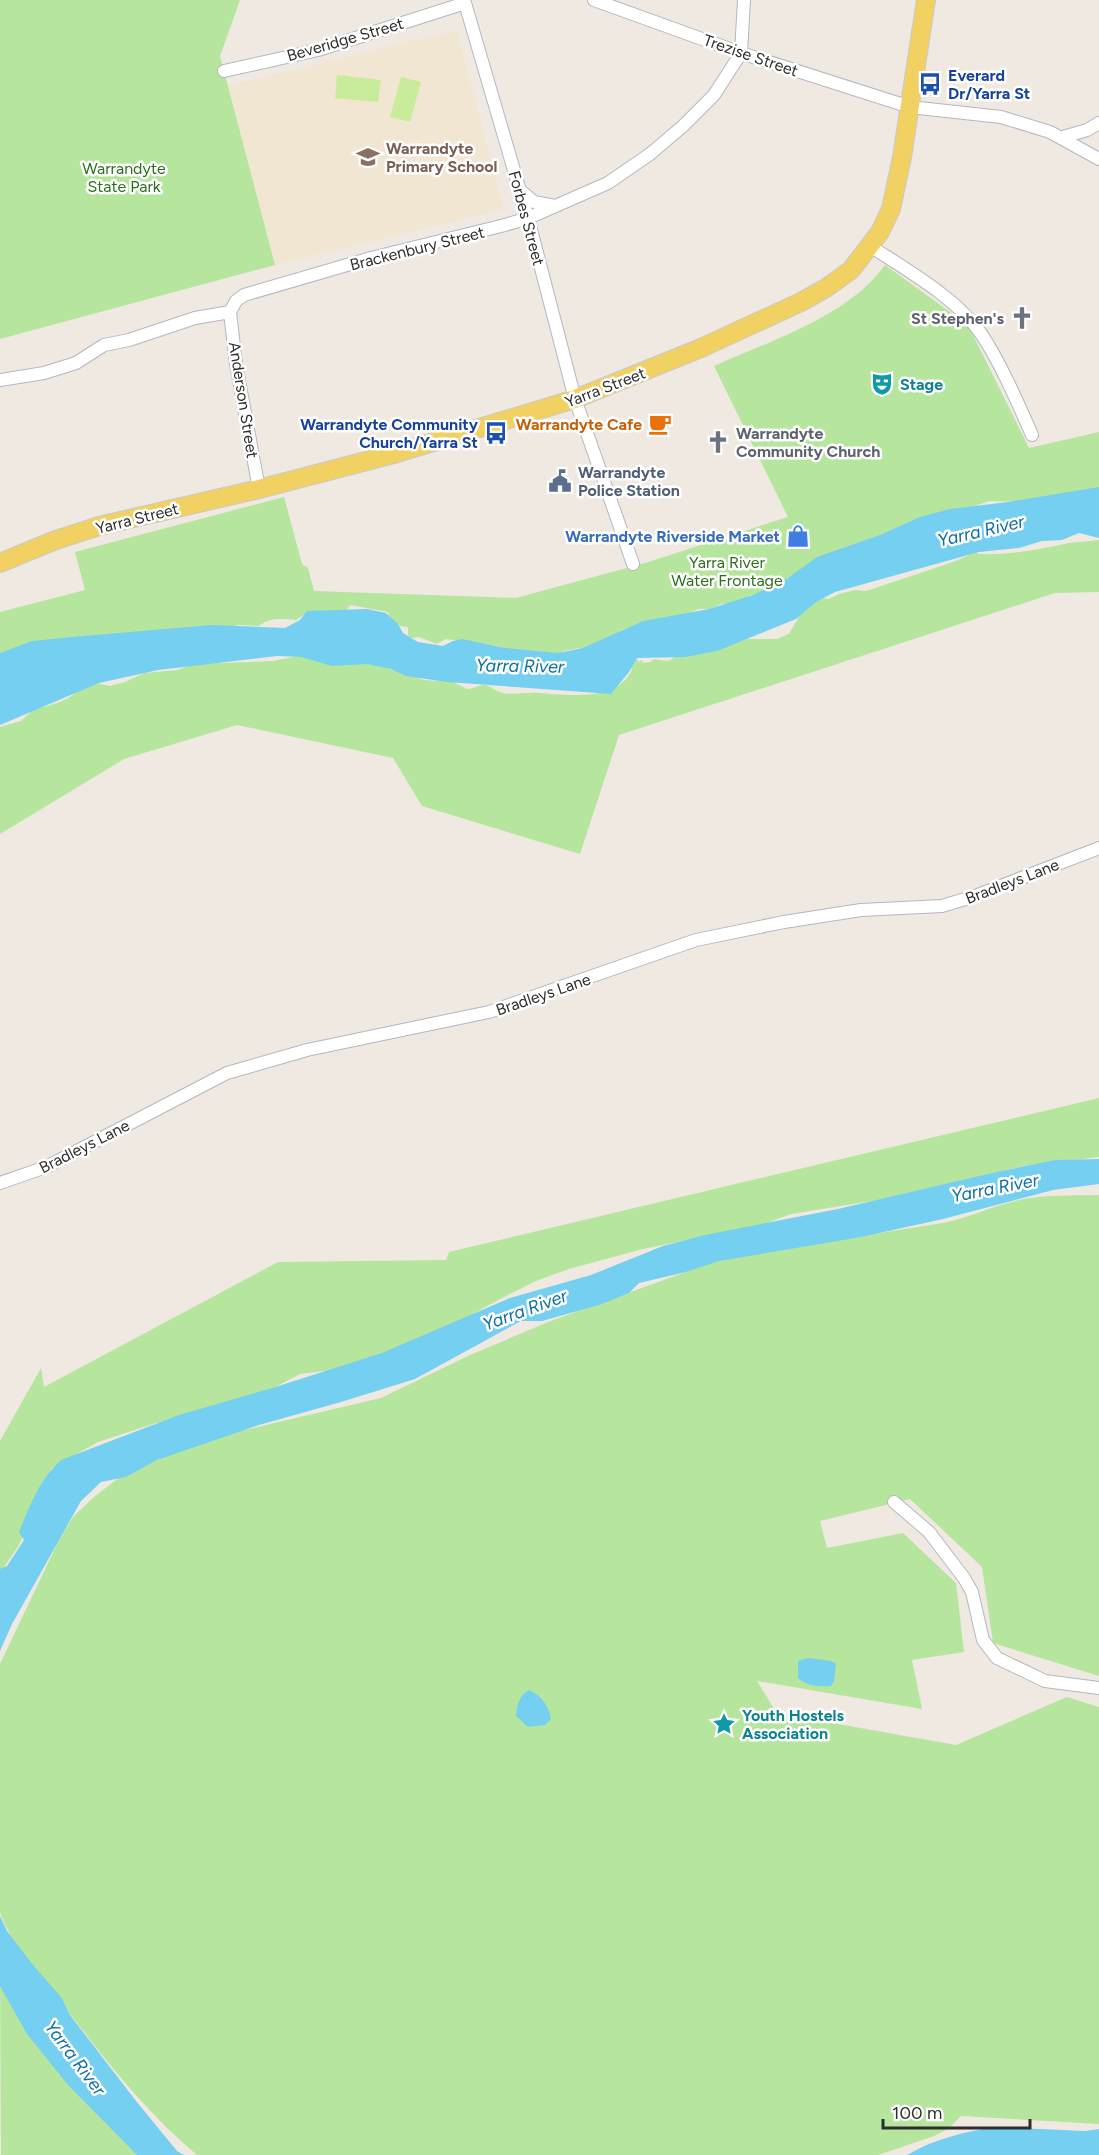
<svg xmlns="http://www.w3.org/2000/svg" width="1099" height="2155" viewBox="0 0 1099 2155" font-family="Figtree,sans-serif">
  <style>
    .education { fill: #f0e6d1 }
    .green { fill: #b6e59e }
    .pitch { fill: #c9ec9a }
    .water { fill: #75cff0 }
    .lines { fill: none; stroke-linecap: round; stroke-linejoin: round }
    .street-casing { stroke: #b4b7c1; stroke-width: 14 }
    .primary-casing { stroke: #c9c9c9; stroke-width: 20 }
    .street { stroke: #fff; stroke-width: 12 }
    .primary { stroke: #f2d163; stroke-width: 18 }
    .labels { text-anchor: middle; stroke-width: 5; stroke-linejoin: round; paint-order: stroke }
    .street-label { font-size: 16px; fill: #2e2e2e; stroke: #fff }
    .transit-label { font-size: 16px; font-weight: bold; fill: #164399; stroke: #fff; text-anchor: start }
    .education-label { font-size: 16px; font-weight: bold; fill: #785e54; stroke: #fff; text-anchor: start }
    .park-label { font-size: 16px; fill: #2c6e1b; stroke: #fff }
    .worship-label { font-size: 16px; font-weight: bold; fill: #5b616d; stroke: #fff; text-anchor: end }
    .culture-label { font-size: 16px; font-weight: bold; fill: #0d838f; stroke: #fff; text-anchor: start }
    .food-label { font-size: 16px; font-weight: bold; fill: #c56008; stroke: #fff; text-anchor: end }
    .service-label { font-size: 16px; font-weight: bold; fill: #4e5e75; stroke: #fff; text-anchor: start }
    .shop-label { font-size: 16px; font-weight: bold; fill: #366cbe; stroke: #fff; text-anchor: end }
    .water-label { font-size: 18px; font-style: italic; fill: #0d6fa3; stroke: #fff }
  </style>
  <rect width="100%" height="100%" fill="#efe9e1"/>
  <path class="education" d="M 457,30 L 503,209 L 275,265 L 228,86 Z"/>
  <path class="green" d="M 0,0 L 240,0 L 220,56 L 275,265 L 0,339 Z
    M 885,265 L 968,325 L 1029,448 L 1099,432 L 1099,492 L 1023,502 L 989,501 L 841,552 L 821,556 L 816,562 L 758,595 L 750,595 L 745,599 L 733,603 L 721,604 L 710,609 L 698,609 L 680,617 L 663,618 L 621,630 L 603,644 L 585,652 L 580,648 L 563,651 L 548,663 L 497,646 L 446,639 L 437,644 L 419,637 L 411,638 L 408,635 L 408,627 C 398,627 390,622 388,612 L 350,605 L 346,611 L 304,615 L 296,620 C 284,619 269,617 259,626 L 240,625 L 0,657 L 0,612 L 85,590 L 75,552 L 284,497 L 302,564 L 308,568 L 314,591 L 516,598 L 645,563 L 788,517 L 714,366 C 770,341 849,316 885,265 Z
    M 1099,540 L 1099,592 L 1055,593 L 619,735 L 580,854 L 422,806 L 393,758 L 237,725 L 124,759 L 0,834 L 0,727 L 21,721 L 35,708 C 48,708 78,697 83,684 L 91,682 L 110,686 L 125,682 L 144,673 L 178,670 L 192,664 L 273,661 L 298,656 L 372,663 L 424,680 L 453,682 L 467,689 C 473,689 478,685 485,685 C 491,686 495,691 502,693 C 514,695 527,692 539,693 C 568,695 619,702 632,669 L 630,666 L 635,657 L 639,662 L 642,660 L 643,663 L 650,662 L 654,659 L 667,661 L 671,660 L 682,649 L 736,639 L 777,639 L 789,634 L 800,615 L 813,603 L 822,598 L 829,599 L 839,594 L 855,590 L 866,591 L 953,562 L 976,552 L 979,554 C 1011,555 1035,550 1065,544 C 1076,541 1088,542 1099,540 Z
    M 1099,1098 L 1099,1157 L 1024,1166 L 878,1200 L 791,1214 L 761,1225 L 643,1249 L 569,1269 L 536,1281 L 502,1298 L 458,1322 L 400,1350 L 332,1370 L 300,1374 L 264,1393 L 210,1410 L 156,1423 L 98,1442 L 52,1468 L 19,1545 L 0,1573 L 0,1441 L 41,1368 L 44,1387 L 278,1262 L 446,1260 L 449,1252 Z
    M 1099,1195 L 1099,1676 L 993,1643 L 982,1567 L 910,1499 L 820,1521 L 827,1548 L 903,1533 L 956,1583 L 964,1652 L 912,1660 L 922,1709 L 757,1681 L 781,1720 L 782,1714 L 956,1745 L 1067,1697 L 1099,1707 L 1099,2124 L 961,2116 L 948,2129 L 934,2136 L 878,2155 L 197,2155 C 143,2110 102,2055 59,2000 C 38,1973 11,1945 0,1912 L 0,1664 L 58,1542 L 73,1517 L 94,1497 L 133,1467 L 198,1441 L 381,1398 L 468,1356 L 548,1322 L 727,1257 L 943,1223 C 968,1218 990,1207 1015,1201 C 1042,1194 1071,1196 1099,1195 Z
    M 0,1969 L 109,2126 L 139,2155 L 1,2155 Z"/>
  <path class="pitch" d="M 337,75 L 381,80 L 378,102 L 335,98 Z
    M 401,77 L 421,82 L 410,122 L 390,117 Z"/>
  <path class="water" d="M 1099,487 L 1099,538 L 1079,533 L 1062,540 L 1042,541 L 1019,548 L 979,552 L 835,592 L 816,602 L 796,619 L 717,651 L 685,657 L 637,658 L 629,672 L 611,694 L 447,682 L 406,676 L 391,669 L 367,664 L 332,666 L 301,657 L 277,656 L 158,670 L 99,683 L 0,725 L 0,653 L 32,641 L 83,636 L 212,625 L 285,628 L 300,620 L 307,611 L 367,609 L 386,613 L 398,624 L 403,633 L 418,642 L 443,646 L 453,641 L 462,639 L 505,648 L 558,653 L 583,648 L 643,621 L 709,609 L 753,595 L 788,578 L 817,557 L 880,535 L 920,517 L 950,509 L 1008,502 Z
    M 1099,1159 L 1099,1184 L 1053,1190 L 943,1219 L 861,1237 L 719,1261 L 686,1272 L 639,1283 L 629,1293 L 599,1305 L 542,1321 L 521,1321 L 415,1379 L 341,1402 L 259,1425 L 157,1460 L 126,1477 L 101,1482 L 81,1501 L 12,1624 L 0,1651 L 0,1569 L 7,1566 L 24,1540 L 19,1532 C 30,1506 39,1480 61,1460 L 179,1415 L 269,1389 L 382,1353 L 510,1298 L 591,1275 L 663,1246 L 705,1235 L 838,1209 L 992,1173 L 1055,1160 Z
    M 808,1658 L 831,1661 L 836,1664 L 834,1681 L 831,1686 C 820,1687 806,1686 798,1678 L 798,1661 Z
    M 529,1690 C 541,1695 549,1706 551,1719 L 545,1725 L 528,1727 L 516,1716 C 517,1706 519,1695 529,1690 Z
    M 0,1916 L 7,1931 L 33,1965 L 61,1997 L 70,2015 L 136,2101 L 177,2151 L 184,2155 L 137,2155 L 68,2085 L 27,2034 L 0,1986 Z
    M 995,2127 L 1085,2131 L 1099,2129 L 1099,2155 L 907,2155 C 934,2139 964,2132 995,2127 Z"/>
  <g class="lines">
    <g class="street-casing">
      <path id="street" d="M 594,0 L 741,53 L 910,107 L 1001,117 L 1050,132 L 1099,159
        M 224,71 L 318,50 L 465,3 L 528,218 L 575,399 L 633,564
        M 1063,137 L 1087,130 L 1099,123
        M 520,190 L 534,202 L 555,206
        M 870,246 C 907,270 958,299 982,335 C 1002,366 1017,401 1032,435
        M 230,312 L 236,364 L 259,489
        M 0,380 L 44,373 L 76,363 L 104,345 L 129,340 L 195,318 L 230,312 L 236,301 L 244,295 L 371,258 L 505,225 L 528,218 L 608,183 L 650,154 L 683,126 L 714,95 L 741,53 L 744,0
        M 0,1183 L 46,1167 L 227,1073 L 307,1050 L 489,1012 L 696,940 L 784,922 L 861,910 L 942,906 L 975,896 L 1099,848
        M 894,1502 L 929,1532 L 964,1578 L 972,1592 L 983,1640 L 997,1658 L 1045,1681 L 1099,1688"/>
    </g>
    <g class="primary-casing">
      <path id="primary" d="M 0,563 L 53,541 L 99,526 L 259,489 L 397,453 L 575,399 L 701,348 L 801,302 L 826,288 L 851,270 L 880,232 L 891,209 L 902,157 L 926,0"/>
    </g>
    <use href="#street" class="street"/>
    <use href="#primary" class="primary"/>
  </g>
  <defs>
    <g id="bus-bare" transform="scale(1.8)"><path d="M-5-6H5V4H4V6H2V4H-2V6H-4V4H-5ZM-3.5-4V0h7V-4ZM-3.5 1.2v1.5H-2V1.2ZM2 1.2v1.5H3.5V1.2Z" fill="#1a4fb4" stroke="#fff" stroke-width="2.5" paint-order="stroke"/></g>
    <g id="school-bare" transform="scale(1.8)"><path d="M0-5L7-2L0 1L-7-2ZM-4 1L0 2.5L4 1V4Q0 6-4 4Z" fill="#8d6e63" stroke="#fff" stroke-width="2.5" paint-order="stroke"/></g>
    <g id="church-bare" transform="scale(1.8)"><path d="M-1.2-6h2.4v3.5h3.3v2.4h-3.3V6h-2.4V-.1h-3.3v-2.4h3.3Z" fill="#6b7280" stroke="#fff" stroke-width="2.5" paint-order="stroke"/></g>
    <g id="theatre-bare" transform="scale(1.8)"><path d="M-5-5.5Q0-4 5-5.5V0Q5 5 0 6Q-5 5-5 0ZM-3.3-2.5H-1v1.5H-3.3ZM1-2.5H3.3v1.5H1ZM-2.8 1Q0 5.5 2.8 1Z" fill="#0f9aa8" stroke="#fff" stroke-width="2.5" paint-order="stroke"/></g>
    <g id="cafe-bare" transform="scale(1.8)"><path d="M-5.5-4.5H6V0H3Q3 3.5 0 3.5H-2.5Q-5.5 3.5-5.5 0ZM3-3.2v2h1.7v-2ZM-6 4.5H4V6H-6Z" fill="#e8710a" stroke="#fff" stroke-width="2.5" paint-order="stroke"/></g>
    <g id="civic-bare" transform="scale(1.8)"><path d="M-.6-6.5H3V-4.5H.6V-3L4-1V1h2V6H-6V1h2V-1L-.6-3ZM-1.2 2.5V6h2.4V2.5Z" fill="#5c6f8a" stroke="#fff" stroke-width="2.5" paint-order="stroke"/></g>
    <g id="shop-bare" transform="scale(1.8)"><path d="M-5-2.5h2.3a2.7 3.5 0 0 1 5.4 0H5L5.5 6h-11ZM-1.5-2.5h3a1.5 2.3 0 0 0-3 0Z" fill="#3f7fe0" stroke="#fff" stroke-width="2.5" paint-order="stroke"/></g>
    <g id="sight-bare" transform="scale(1.8)"><path d="M0-6L1.8-2.2L6-1.7L2.9 1.2L3.7 5.4L0 3.3L-3.7 5.4L-2.9 1.2L-6-1.7L-1.8-2.2Z" fill="#0f9aa8" stroke="#fff" stroke-width="2.5" paint-order="stroke"/></g>
  </defs>
  <g fill-rule="evenodd">
    <use href="#bus-bare" x="930" y="84"/>
    <use href="#school-bare" x="368" y="157"/>
    <use href="#church-bare" x="1022" y="318"/>
    <use href="#theatre-bare" x="882" y="384"/>
    <use href="#cafe-bare" x="660" y="424"/>
    <use href="#bus-bare" x="496" y="433"/>
    <use href="#church-bare" x="718" y="442"/>
    <use href="#civic-bare" x="560" y="481"/>
    <use href="#shop-bare" x="798" y="536"/>
    <use href="#sight-bare" x="724" y="1724"/>
  </g>
  <g class="labels">
    <g class="street-label">
      <text transform="translate(345 39) rotate(-16)" y="6">Beveridge Street</text>
      <text transform="translate(751 55) rotate(19)" y="6">Trezise Street</text>
      <text transform="translate(527 218) rotate(75)" y="6">Forbes Street</text>
      <text transform="translate(417 248) rotate(-14)" y="6">Brackenbury Street</text>
      <text transform="translate(605 387) rotate(-21)" y="6">Yarra Street</text>
      <text transform="translate(244 400) rotate(81)" y="6">Anderson Street</text>
      <text transform="translate(137 518) rotate(-14)" y="6">Yarra Street</text>
      <text transform="translate(1012 881) rotate(-21)" y="6">Bradleys Lane</text>
      <text transform="translate(543 994) rotate(-19)" y="6">Bradleys Lane</text>
      <text transform="translate(84 1146) rotate(-27)" y="6">Bradleys Lane</text>
    </g>
    <g class="transit-label">
      <text x="948" y="81">Everard<tspan x="948" dy="18">Dr/Yarra St</tspan></text>
      <text x="478" y="430" text-anchor="end">Warrandyte Community<tspan x="478" dy="18">Church/Yarra St</tspan></text>
    </g>
    <g class="education-label">
      <text x="386" y="154">Warrandyte<tspan x="386" dy="18">Primary School</tspan></text>
    </g>
    <g class="park-label">
      <text x="124" y="174">Warrandyte<tspan x="124" dy="18">State Park</tspan></text>
      <text x="727" y="568">Yarra River<tspan x="727" dy="18">Water Frontage</tspan></text>
    </g>
    <g class="worship-label">
      <text x="1004" y="324">St Stephen's</text>
      <text x="736" y="439" text-anchor="start">Warrandyte<tspan x="736" dy="18">Community Church</tspan></text>
    </g>
    <g class="culture-label">
      <text x="900" y="390">Stage</text>
      <text x="742" y="1721">Youth Hostels<tspan x="742" dy="18">Association</tspan></text>
    </g>
    <g class="food-label">
      <text x="642" y="430">Warrandyte Cafe</text>
    </g>
    <g class="service-label">
      <text x="578" y="478">Warrandyte<tspan x="578" dy="18">Police Station</tspan></text>
    </g>
    <g class="shop-label">
      <text x="780" y="542">Warrandyte Riverside Market</text>
    </g>
    <g class="water-label">
      <text transform="translate(981 531) rotate(-13)" y="6">Yarra River</text>
      <text transform="translate(520 666) rotate(1)" y="6">Yarra River</text>
      <text transform="translate(995 1188) rotate(-11)" y="6">Yarra River</text>
      <text transform="translate(525 1310) rotate(-20)" y="6">Yarra River</text>
      <text transform="translate(75 2058) rotate(53)" y="6">Yarra River</text>
    </g>
  </g>
  <path d="M883 2119v9h147v-9" fill="none" stroke="#2e2e2e" stroke-width="3"/>
  <text x="892" y="2119" font-size="18" fill="#2e2e2e" stroke="#ffffff" stroke-width="4.5" paint-order="stroke">100 m</text>
</svg>
